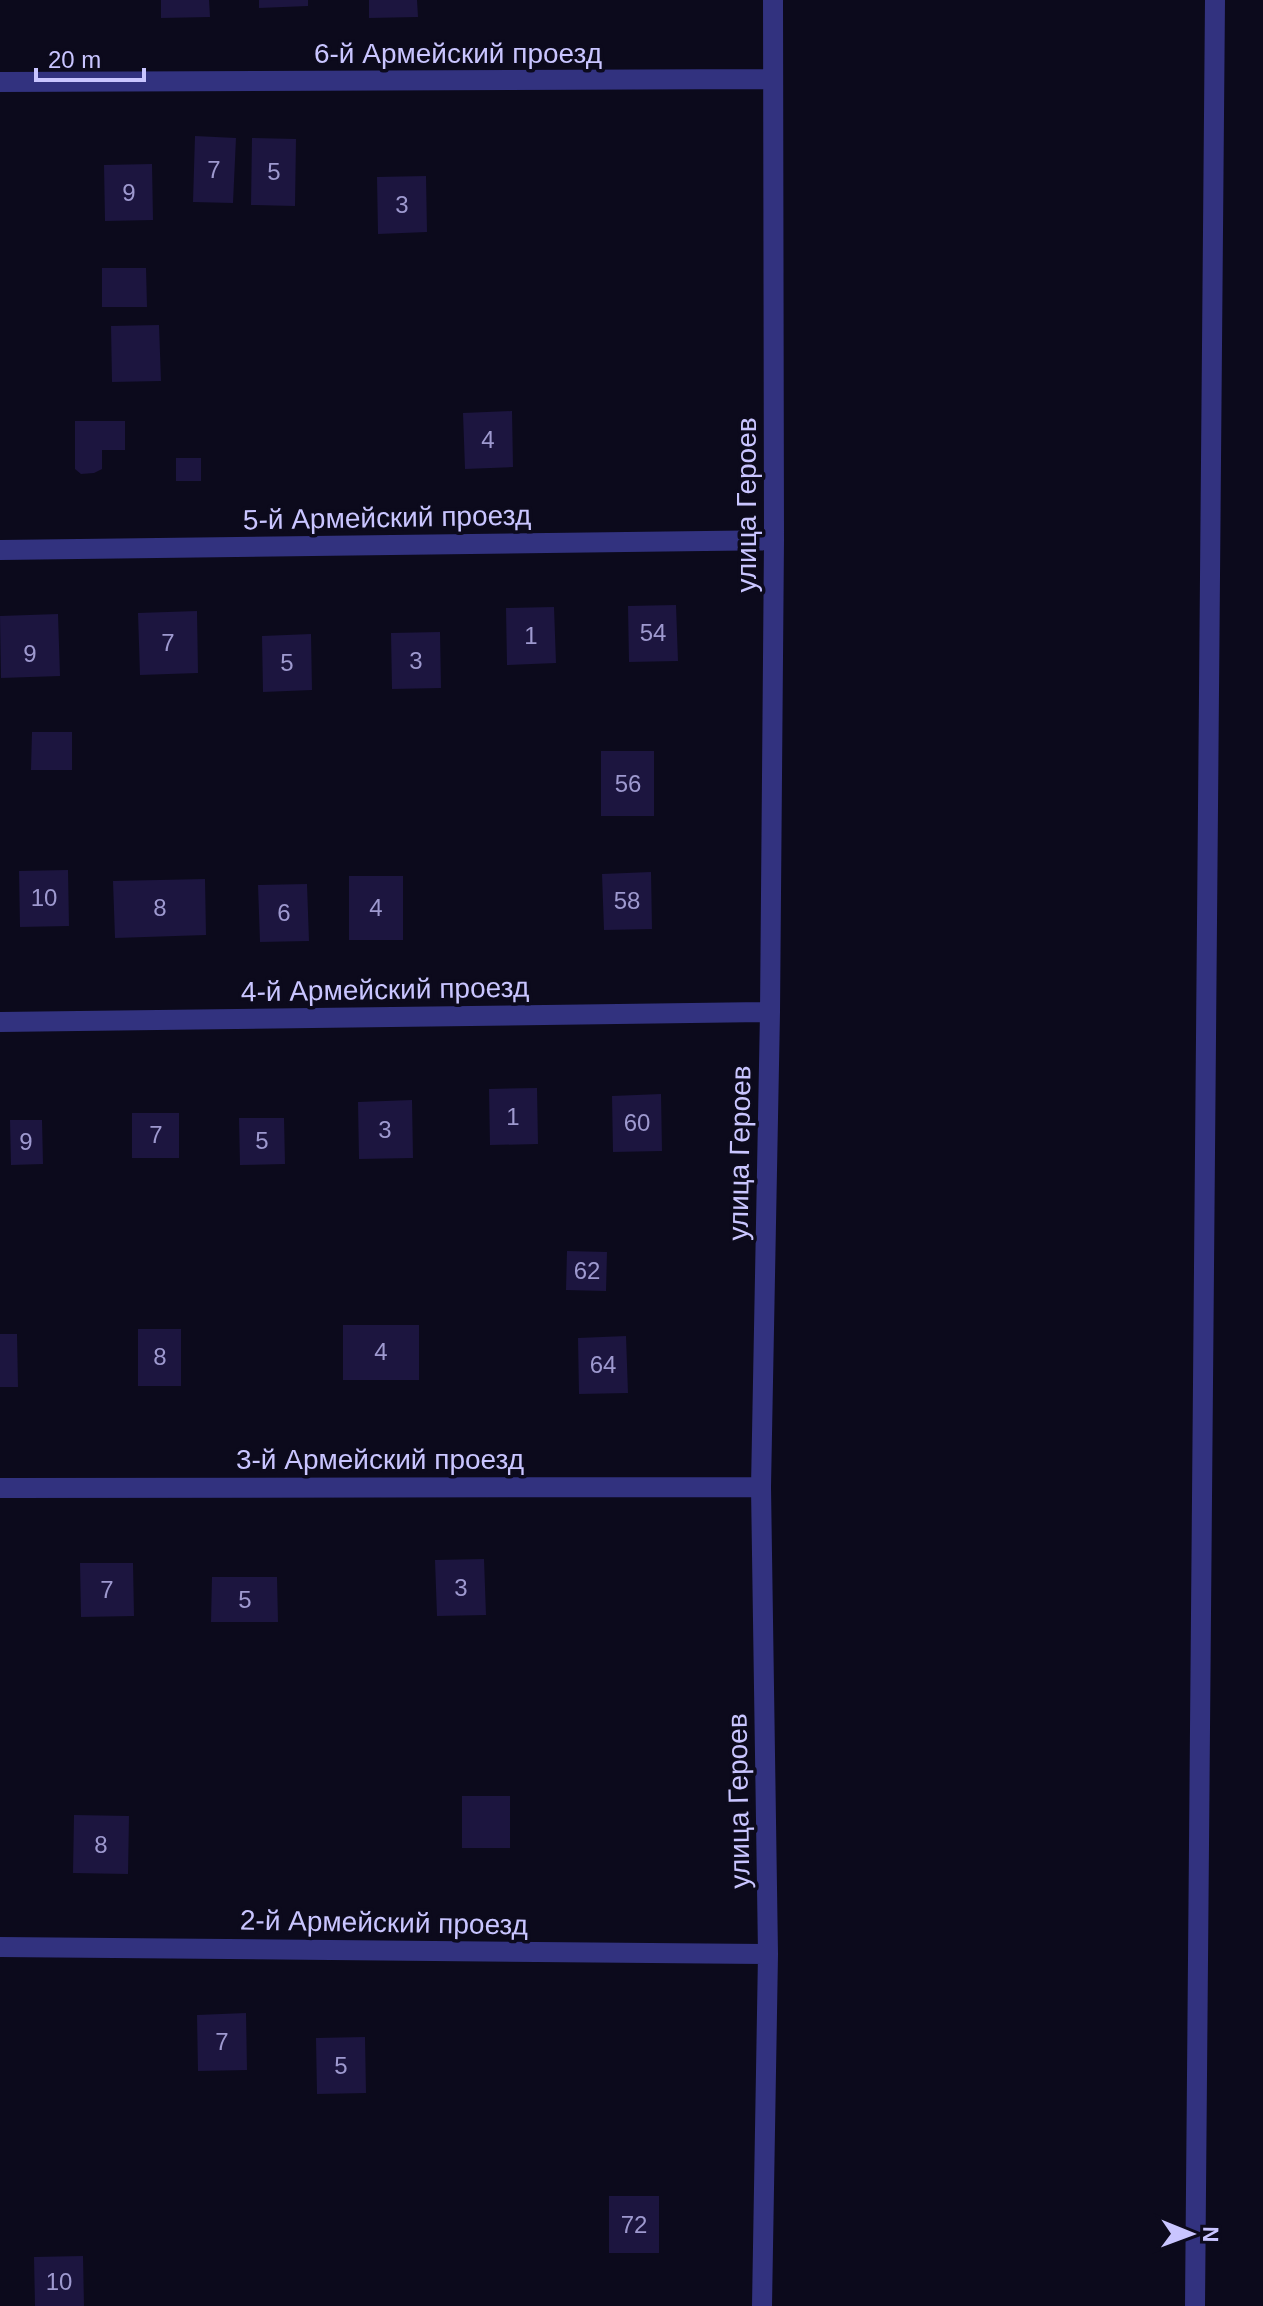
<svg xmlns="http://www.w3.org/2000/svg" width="1263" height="2306" viewBox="0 0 1263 2306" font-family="Helvetica,sans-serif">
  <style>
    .building { fill: #1c153f }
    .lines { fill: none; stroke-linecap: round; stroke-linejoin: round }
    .minor { stroke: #32327f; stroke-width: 20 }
    .labels { text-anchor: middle; stroke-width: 7; stroke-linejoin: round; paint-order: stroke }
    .number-label { font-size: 24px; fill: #9e99cf }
    .street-label { font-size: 28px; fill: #c9c5ff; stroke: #0c0a1c }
  </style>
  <rect width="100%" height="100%" fill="#0c0a1c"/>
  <path class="building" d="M 161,0 L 209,0 L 210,17 L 161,18 Z
    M 259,0 L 308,0 L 308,6 L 259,8 Z
    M 369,0 L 417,0 L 418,17 L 369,18 Z
    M 195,136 L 236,138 L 233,203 L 193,202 Z
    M 252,138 L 296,139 L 295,206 L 251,205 Z
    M 152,164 L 153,220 L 105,221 L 104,165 Z
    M 426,176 L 427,232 L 378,234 L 377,177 Z
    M 102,268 L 146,268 L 147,307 L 102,307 Z
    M 159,325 L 161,381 L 112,382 L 111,326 Z
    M 512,411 L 513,467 L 465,469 L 463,413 Z
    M 75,421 L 125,421 L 125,450 L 102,450 L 102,469 L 94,473 L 81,474 L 75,469 Z
    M 176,458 L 201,458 L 201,481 L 176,481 Z
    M 676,605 L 678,661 L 629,662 L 628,606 Z
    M 554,607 L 556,663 L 507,665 L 506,608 Z
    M 197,611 L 198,673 L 140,675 L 138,613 Z
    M 58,614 L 60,676 L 1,678 L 0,616 Z
    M 440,632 L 441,688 L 392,689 L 391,633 Z
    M 311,634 L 312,690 L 263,692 L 262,636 Z
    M 32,732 L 72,732 L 72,770 L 31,770 Z
    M 601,751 L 654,751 L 654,816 L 601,816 Z
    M 68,870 L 69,926 L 20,927 L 19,871 Z
    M 651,872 L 652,929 L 604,930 L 602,874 Z
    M 349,876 L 403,876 L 403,940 L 349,940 Z
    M 205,879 L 206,935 L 115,938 L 113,881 Z
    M 307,884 L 309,941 L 260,942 L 258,885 Z
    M 537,1088 L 538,1144 L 490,1145 L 489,1089 Z
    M 661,1094 L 662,1151 L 613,1152 L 612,1096 Z
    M 412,1100 L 413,1158 L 359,1159 L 358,1102 Z
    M 132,1113 L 179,1113 L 179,1158 L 132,1158 Z
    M 239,1118 L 284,1118 L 285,1164 L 240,1165 Z
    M 10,1120 L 42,1120 L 43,1164 L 11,1165 Z
    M 567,1251 L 607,1252 L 606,1291 L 566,1290 Z
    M 343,1325 L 419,1325 L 419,1380 L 343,1380 Z
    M 138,1329 L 181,1329 L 181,1386 L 138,1386 Z
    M 0,1334 L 17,1334 L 18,1387 L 0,1387 Z
    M 626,1336 L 628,1393 L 579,1394 L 578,1338 Z
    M 484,1559 L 486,1615 L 437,1616 L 435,1560 Z
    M 80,1563 L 133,1563 L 134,1616 L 81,1617 Z
    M 212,1577 L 277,1577 L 278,1622 L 211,1622 Z
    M 462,1796 L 510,1796 L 510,1848 L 462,1848 Z
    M 74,1815 L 129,1816 L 128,1874 L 73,1873 Z
    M 246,2013 L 247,2070 L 198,2071 L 197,2015 Z
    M 365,2037 L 366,2093 L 317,2094 L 316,2038 Z
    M 609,2196 L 659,2196 L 659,2253 L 609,2253 Z
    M 83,2256 L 84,2306 L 35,2306 L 34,2257 Z"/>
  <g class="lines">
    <path class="minor" d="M 0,82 L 773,79
      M 0,550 L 774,540
      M 0,1022 L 770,1012
      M 0,1488 L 761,1487
      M 0,1947 L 768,1954
      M 762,2306 L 768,1954 L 761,1487 L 770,1012 L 774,540 L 773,0
      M 1195,2306 L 1215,0"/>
  </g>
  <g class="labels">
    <g class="number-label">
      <text x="214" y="178">7</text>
      <text x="274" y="180">5</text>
      <text x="129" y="201">9</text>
      <text x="402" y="213">3</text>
      <text x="488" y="448">4</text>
      <text x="653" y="641">54</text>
      <text x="531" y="644">1</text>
      <text x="168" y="651">7</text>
      <text x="30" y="662">9</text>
      <text x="416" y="669">3</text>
      <text x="287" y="671">5</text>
      <text x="628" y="792">56</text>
      <text x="44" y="906">10</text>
      <text x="627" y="909">58</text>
      <text x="160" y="916">8</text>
      <text x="376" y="916">4</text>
      <text x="284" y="921">6</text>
      <text x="513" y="1125">1</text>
      <text x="637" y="1131">60</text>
      <text x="385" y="1138">3</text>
      <text x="156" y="1143">7</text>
      <text x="262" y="1149">5</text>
      <text x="26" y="1150">9</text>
      <text x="587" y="1279">62</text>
      <text x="381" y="1360">4</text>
      <text x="160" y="1365">8</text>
      <text x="603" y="1373">64</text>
      <text x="461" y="1596">3</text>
      <text x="107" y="1598">7</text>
      <text x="245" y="1608">5</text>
      <text x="101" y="1853">8</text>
      <text x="222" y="2050">7</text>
      <text x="341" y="2074">5</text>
      <text x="634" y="2233">72</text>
      <text x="59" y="2290">10</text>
    </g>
    <g class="street-label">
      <text x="458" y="63">6-й Армейский проезд</text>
      <text transform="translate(746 505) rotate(-90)" y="10">улица Героев</text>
      <text transform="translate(387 517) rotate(-1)" y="10">5-й Армейский проезд</text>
      <text transform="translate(385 989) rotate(-1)" y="10">4-й Армейский проезд</text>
      <text transform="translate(739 1153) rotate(-89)" y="10">улица Героев</text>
      <text x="380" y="1469">3-й Армейский проезд</text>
      <text transform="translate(738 1801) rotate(-91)" y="10">улица Героев</text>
      <text transform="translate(384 1922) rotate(1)" y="10">2-й Армейский проезд</text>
    </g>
  </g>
  <g transform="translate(1191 2234) rotate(91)" stroke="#0c0a1c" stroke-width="6" paint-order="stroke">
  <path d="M0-6L14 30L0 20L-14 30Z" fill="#c9c5ff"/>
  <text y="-12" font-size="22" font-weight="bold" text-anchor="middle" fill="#c9c5ff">N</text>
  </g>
  <path d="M36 68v12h108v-12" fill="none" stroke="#c9c5ff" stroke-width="4"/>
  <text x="48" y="68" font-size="24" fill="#c9c5ff" stroke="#0c0a1c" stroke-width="6" paint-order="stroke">20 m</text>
</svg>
